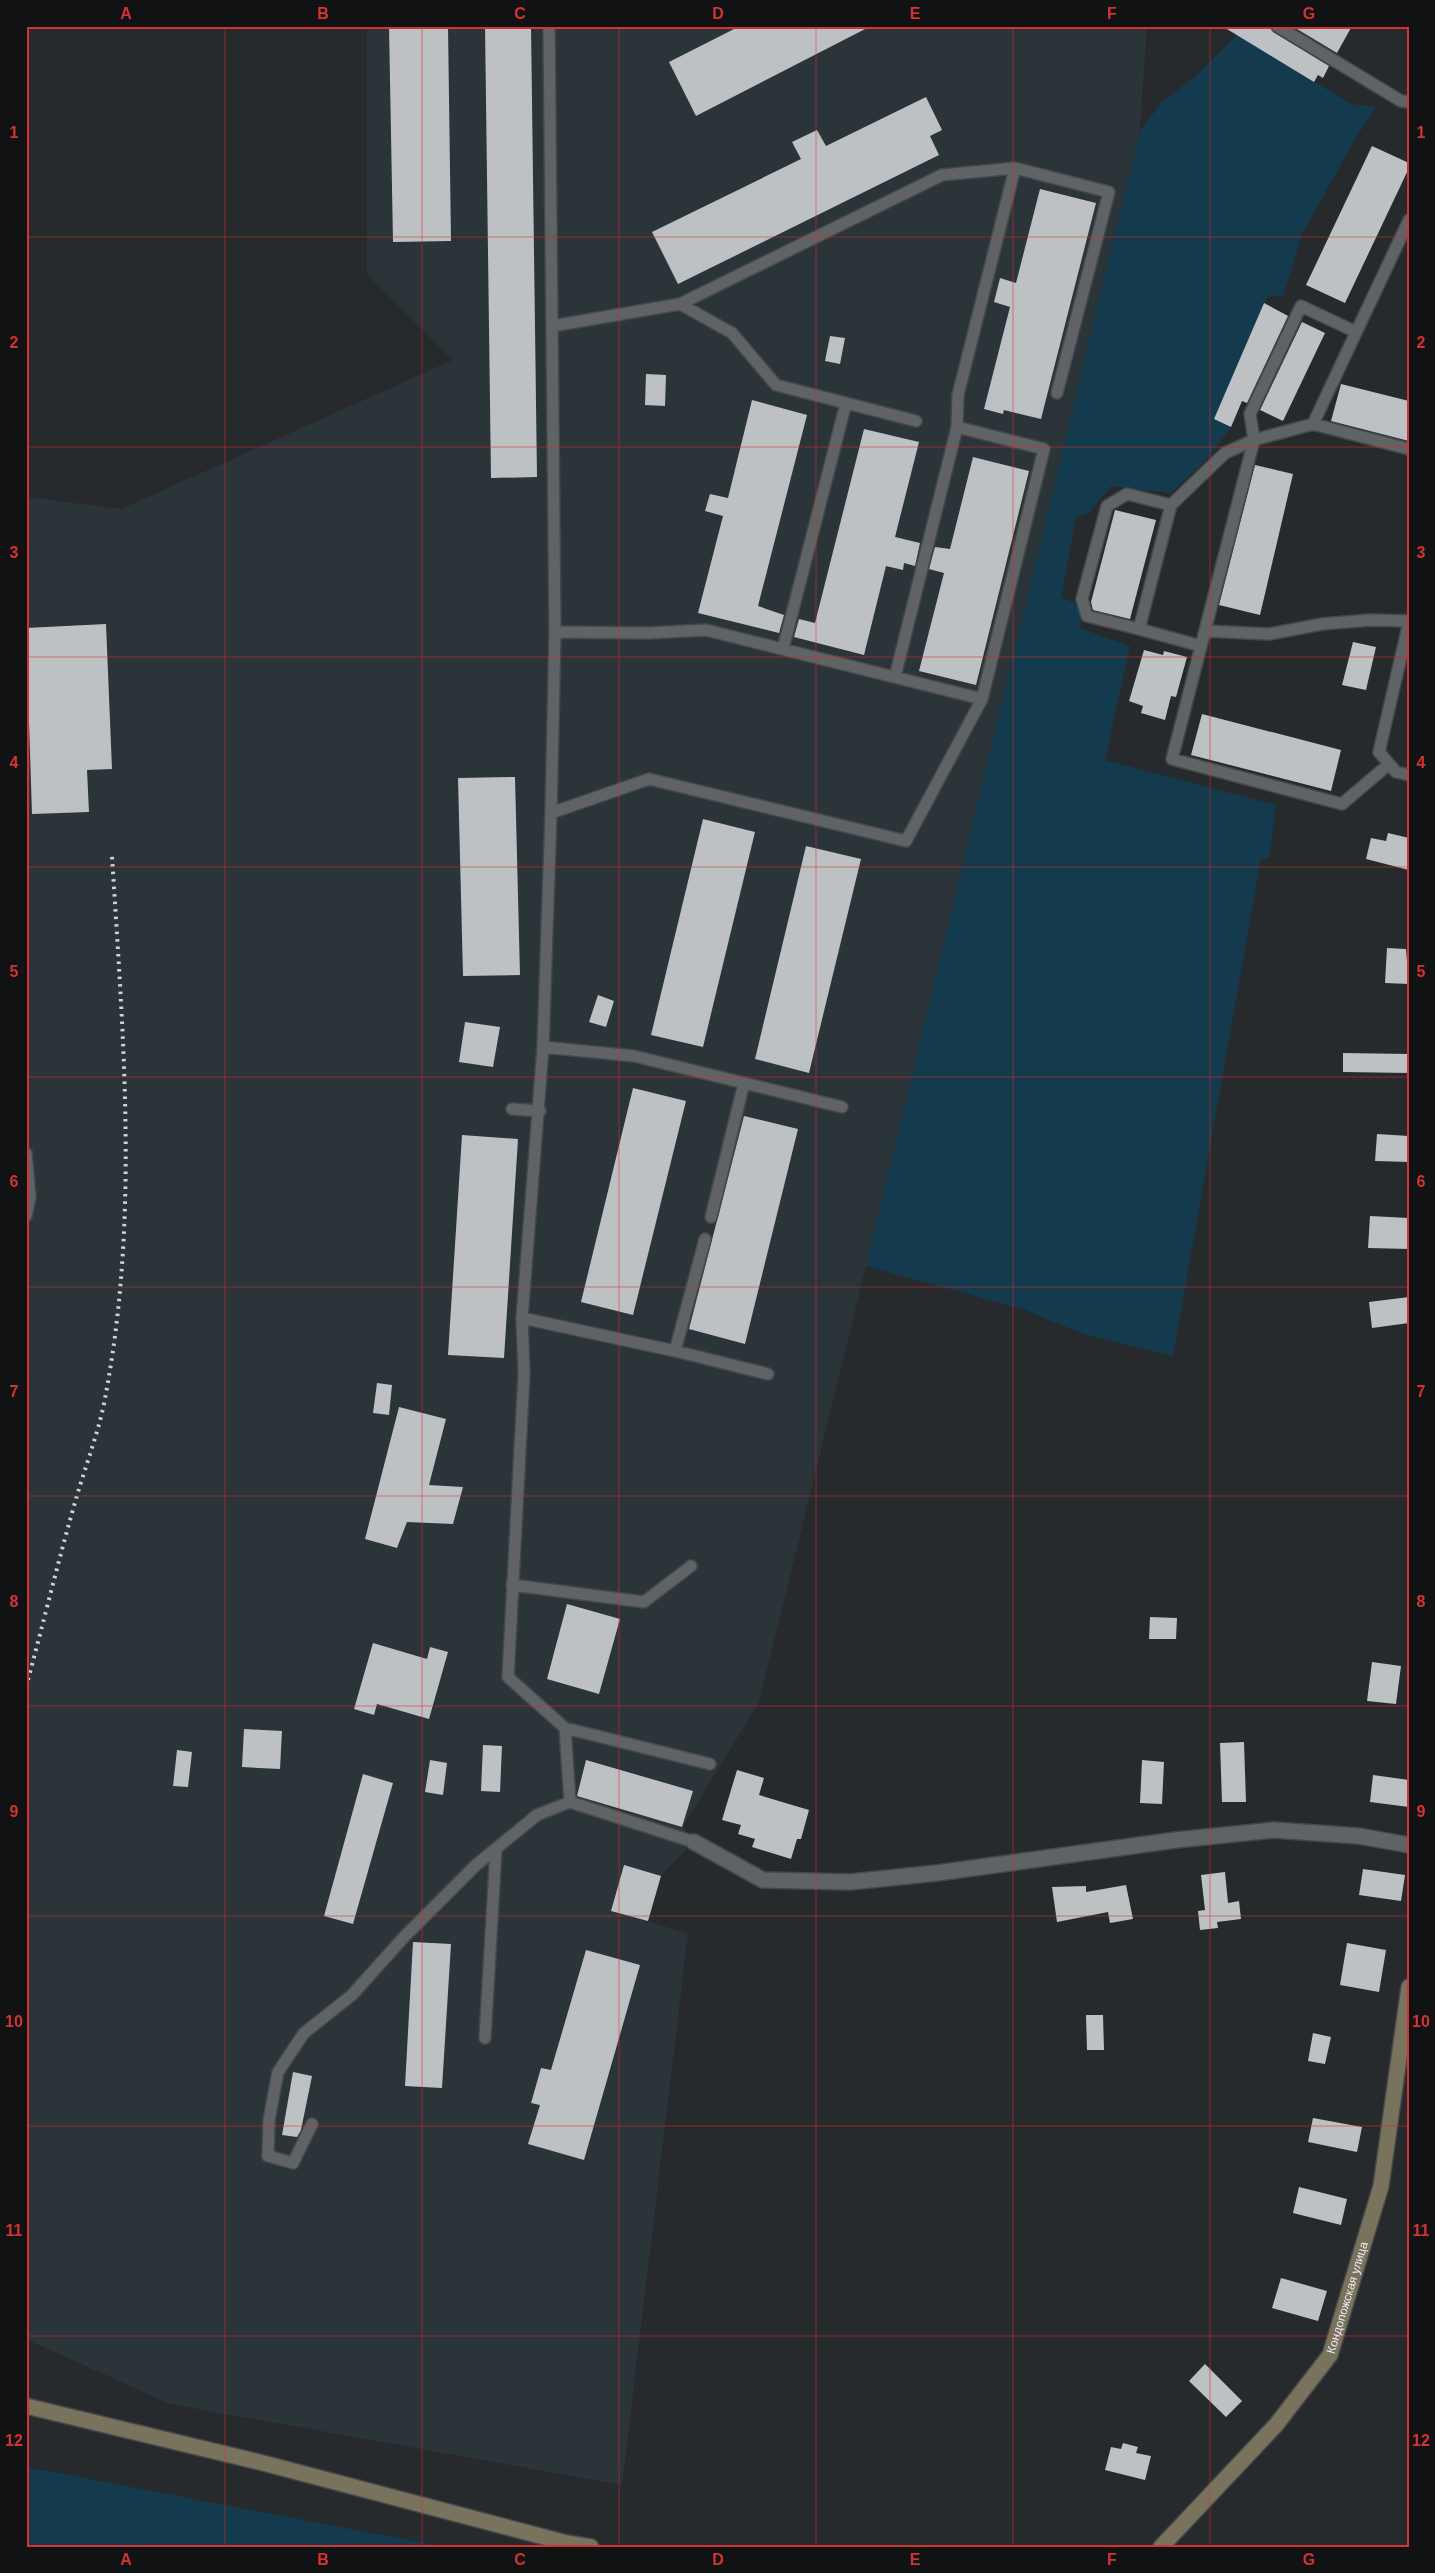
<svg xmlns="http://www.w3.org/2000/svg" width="1435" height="2573" viewBox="0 0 1435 2573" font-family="Arial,sans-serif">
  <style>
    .built { fill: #2b3438 }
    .green { fill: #143b4d }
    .building { fill: #bdc1c3 }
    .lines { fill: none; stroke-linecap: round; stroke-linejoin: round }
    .lane-casing { stroke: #454849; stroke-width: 14 }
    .street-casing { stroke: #454849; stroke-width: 18 }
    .secondary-casing { stroke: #454849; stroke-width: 18 }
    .lane { stroke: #606365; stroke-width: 11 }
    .street { stroke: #606365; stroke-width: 15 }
    .secondary { stroke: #79735e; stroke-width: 15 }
    .rail { stroke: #d1d3d5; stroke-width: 4; stroke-dasharray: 2.5 5; stroke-linecap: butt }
    .grid { fill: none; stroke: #d73232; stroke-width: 1; stroke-opacity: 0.55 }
    .labels { text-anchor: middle; stroke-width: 5; stroke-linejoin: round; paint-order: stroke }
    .street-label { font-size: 12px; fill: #edeff0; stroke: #111213 }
    .neatline { fill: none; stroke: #d73232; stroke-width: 2 }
    .grid-label { font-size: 16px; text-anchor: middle; font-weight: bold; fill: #d73232 }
  </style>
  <rect width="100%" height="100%" fill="#272a2c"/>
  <path class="built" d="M 367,26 L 1147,26 L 1140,131 L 958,891 L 759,1702 L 683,1827 L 694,1842 L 661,1876 L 648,1921 L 688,1934 L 622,2485 L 170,2404 L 26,2339 L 26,497 L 121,509 L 453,360 L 367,274 Z"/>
  <path class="green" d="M 1237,35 L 1351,104 L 1376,107 L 1354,141 L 1302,234 L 1283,297 L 1269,295 L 1264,303 L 1214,419 L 1231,427 L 1207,459 L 1171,493 L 1111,486 L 1089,513 L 1076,517 L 1061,597 L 1083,607 L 1079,628 L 1130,646 L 1105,760 L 1276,805 L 1269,859 L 1261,858 L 1173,1356 L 1083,1334 L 1023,1309 L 866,1266 L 1140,131 L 1162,102 L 1196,76 Z
    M 26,2467 L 445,2547 L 26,2547 Z"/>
  <path class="building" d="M 389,26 L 448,26 L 451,241 L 393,242 Z
    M 485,26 L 531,26 L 537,477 L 491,478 Z
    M 740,26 L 871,26 L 696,116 L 669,62 Z
    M 1222,26 L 1270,26 L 1273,32 L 1329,66 L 1323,78 L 1318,75 L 1314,82 Z
    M 1292,26 L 1352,26 L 1337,53 Z
    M 926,97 L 942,130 L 930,136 L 939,155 L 678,284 L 652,232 L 801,159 L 792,142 L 817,130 L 826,146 Z
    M 1372,146 L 1409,163 L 1409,168 L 1345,303 L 1306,285 Z
    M 1040,189 L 1096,203 L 1041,419 L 1004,410 L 1003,414 L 984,409 L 1010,307 L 994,302 L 1000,278 L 1016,283 Z
    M 1264,303 L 1288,316 L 1247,403 L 1242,401 L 1231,427 L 1214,419 Z
    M 1302,322 L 1325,333 L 1283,421 L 1260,410 Z
    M 830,336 L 845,338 L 840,364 L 825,361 Z
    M 646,374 L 666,375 L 665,406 L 645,405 Z
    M 1341,384 L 1409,401 L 1409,441 L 1331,421 Z
    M 752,400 L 807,415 L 758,606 L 784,615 L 779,633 L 698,613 L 723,516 L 705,511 L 710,494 L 728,498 Z
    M 864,429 L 919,442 L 895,537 L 920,543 L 915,566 L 904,563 L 903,570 L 886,566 L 864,655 L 794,637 L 799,619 L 815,623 Z
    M 973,457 L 1029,471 L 976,685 L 919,671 L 944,573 L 929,569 L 935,547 L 950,549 Z
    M 1255,465 L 1293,474 L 1260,615 L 1219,605 Z
    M 1115,510 L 1156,520 L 1130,619 L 1093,610 L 1091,602 Z
    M 106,624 L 112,769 L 87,770 L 89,812 L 32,814 L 26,628 Z
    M 1353,642 L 1376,647 L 1366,690 L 1342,685 Z
    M 1144,650 L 1163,655 L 1164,651 L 1187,657 L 1176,697 L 1171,696 L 1165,720 L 1141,713 L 1143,706 L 1129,701 Z
    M 1202,714 L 1341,750 L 1331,791 L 1191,755 Z
    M 515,777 L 520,975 L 463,976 L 458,778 Z
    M 703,819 L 755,832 L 703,1047 L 651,1035 Z
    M 1388,833 L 1409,838 L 1409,870 L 1366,859 L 1371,838 L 1386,841 Z
    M 806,846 L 861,859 L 809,1073 L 755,1059 Z
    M 1387,948 L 1406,949 L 1409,984 L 1385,983 Z
    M 598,995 L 614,1001 L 606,1027 L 589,1022 Z
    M 465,1022 L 500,1027 L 493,1067 L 459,1062 Z
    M 1343,1053 L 1409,1054 L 1409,1073 L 1343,1072 Z
    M 633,1088 L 686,1101 L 633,1315 L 581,1302 Z
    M 744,1116 L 798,1129 L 745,1344 L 689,1329 Z
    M 1377,1134 L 1409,1136 L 1409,1162 L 1375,1161 Z
    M 462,1135 L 518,1139 L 504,1358 L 448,1355 Z
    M 1370,1216 L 1409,1218 L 1409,1249 L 1368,1248 Z
    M 1409,1297 L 1409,1323 L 1372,1328 L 1369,1302 Z
    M 377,1383 L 392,1385 L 389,1415 L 373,1413 Z
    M 399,1407 L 446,1419 L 429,1485 L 463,1487 L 453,1524 L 407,1522 L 397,1548 L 365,1539 Z
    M 567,1604 L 620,1619 L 599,1694 L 547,1679 Z
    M 1150,1617 L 1177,1618 L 1176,1639 L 1149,1639 Z
    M 373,1643 L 427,1659 L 430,1647 L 448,1652 L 429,1719 L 377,1704 L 374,1715 L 354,1709 Z
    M 1372,1662 L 1401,1666 L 1396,1704 L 1367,1701 Z
    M 244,1729 L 282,1731 L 280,1769 L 242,1767 Z
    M 1244,1742 L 1246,1802 L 1222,1802 L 1220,1743 Z
    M 483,1745 L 502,1746 L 500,1792 L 481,1791 Z
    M 177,1750 L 192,1752 L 188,1787 L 173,1786 Z
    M 430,1760 L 447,1763 L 443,1795 L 425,1792 Z
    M 586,1760 L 693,1791 L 682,1827 L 577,1796 Z
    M 1142,1760 L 1164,1762 L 1162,1804 L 1140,1803 Z
    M 737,1770 L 764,1778 L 759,1795 L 809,1810 L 801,1839 L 797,1839 L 791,1859 L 752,1847 L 755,1839 L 738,1834 L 741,1825 L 722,1820 Z
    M 363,1774 L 393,1783 L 353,1924 L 324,1916 Z
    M 1373,1775 L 1409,1780 L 1409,1807 L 1370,1802 Z
    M 624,1865 L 661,1876 L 648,1921 L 611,1911 Z
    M 1363,1869 L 1405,1875 L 1401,1901 L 1359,1895 Z
    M 1225,1872 L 1228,1903 L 1239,1901 L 1241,1919 L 1217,1922 L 1218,1928 L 1200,1930 L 1198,1911 L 1205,1910 L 1201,1875 Z
    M 1126,1885 L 1133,1919 L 1110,1923 L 1108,1912 L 1057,1922 L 1052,1887 L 1086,1886 L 1086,1892 Z
    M 413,1942 L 451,1944 L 442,2088 L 405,2086 Z
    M 1347,1943 L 1386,1950 L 1379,1992 L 1340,1985 Z
    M 586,1950 L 640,1965 L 584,2160 L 528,2144 L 540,2105 L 531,2103 L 541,2068 L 551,2070 Z
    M 1086,2015 L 1103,2015 L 1104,2050 L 1087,2050 Z
    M 1313,2033 L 1331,2037 L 1325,2064 L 1308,2061 Z
    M 293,2072 L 312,2076 L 301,2130 L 297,2137 L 282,2135 Z
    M 1313,2118 L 1362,2127 L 1357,2152 L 1308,2142 Z
    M 1299,2187 L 1347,2199 L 1341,2225 L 1293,2213 Z
    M 1281,2278 L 1327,2291 L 1318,2321 L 1272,2308 Z
    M 1205,2364 L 1242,2401 L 1226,2417 L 1189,2381 Z
    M 1123,2443 L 1138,2447 L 1136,2453 L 1151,2456 L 1145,2480 L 1105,2470 L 1111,2447 L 1121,2449 Z"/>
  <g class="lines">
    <g class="lane-casing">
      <path id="lane" d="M 549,26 L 555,632 L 551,813 L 543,1047 L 522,1318 L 524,1374 L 508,1677 L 565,1728
        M 1277,26 L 1401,101 L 1409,102
        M 680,304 L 732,333 L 776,385 L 916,421
        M 552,326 L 680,304 L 942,175 L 1015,168
        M 1313,424 L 1409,220
        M 957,427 L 958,395 L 1015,168 L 1109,192 L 1057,393
        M 1409,622 L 1379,752 L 1396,772 L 1409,775
        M 1139,629 L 1087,616 L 1082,599 L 1107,506 L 1127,494 L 1171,505
        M 1205,631 L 1269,634 L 1322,624 L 1370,620 L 1409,621
        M 555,632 L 648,633 L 706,630 L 982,699
        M 1201,646 L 1139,629 L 1171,505 L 1225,453 L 1254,440 L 1250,414 L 1301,306 L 1356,332
        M 783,649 L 846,403
        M 1389,764 L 1342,804 L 1172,759 L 1254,440 L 1313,424 L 1409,449
        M 551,813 L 649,779 L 906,841 L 982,699 L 1044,449 L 957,427 L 895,677
        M 543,1047 L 634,1056 L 842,1107
        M 512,1109 L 540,1111
        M 26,1153 L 30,1197 L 26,1216
        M 711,1217 L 744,1083
        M 522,1318 L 675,1351 L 768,1374
        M 675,1351 L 705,1239
        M 512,1585 L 644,1602 L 691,1566
        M 570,1802 L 565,1728 L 710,1764
        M 485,2038 L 496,1849
        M 312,2124 L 293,2163 L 268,2156 L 269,2120 L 278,2072 L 304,2033 L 352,1995 L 404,1937 L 476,1865 L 537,1815 L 570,1802 L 694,1842"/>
    </g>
    <g class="street-casing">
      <path id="street" d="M 694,1842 L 763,1880 L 850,1882 L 937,1873 L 1176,1840 L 1274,1830 L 1359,1836 L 1409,1845"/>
    </g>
    <g class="secondary-casing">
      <g id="secondary">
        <path d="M 26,2406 L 263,2463 L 567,2543 L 591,2547"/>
        <path id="s1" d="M 1161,2547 L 1276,2425 L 1330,2355 L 1381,2186 L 1409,1987"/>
      </g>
    </g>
    <use href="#lane" class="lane"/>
    <use href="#street" class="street"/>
    <use href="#secondary" class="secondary"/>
    <path class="rail" d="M 26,1687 C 43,1625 58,1561 76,1499 C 86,1464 100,1429 106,1393 C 139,1216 123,1034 112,856"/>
  </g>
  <path class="grid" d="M 225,26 L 225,2547M 422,26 L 422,2547M 619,26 L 619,2547M 816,26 L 816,2547M 1013,26 L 1013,2547M 1210,26 L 1210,2547M 26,237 L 1409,237M 26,447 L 1409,447M 26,657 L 1409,657M 26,867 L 1409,867M 26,1077 L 1409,1077M 26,1287 L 1409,1287M 26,1496 L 1409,1496M 26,1706 L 1409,1706M 26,1916 L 1409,1916M 26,2126 L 1409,2126M 26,2336 L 1409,2336"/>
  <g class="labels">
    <g class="street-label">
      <text dy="4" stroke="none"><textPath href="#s1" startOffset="316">Кондопожская улица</textPath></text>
    </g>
  </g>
  <rect width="1435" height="2573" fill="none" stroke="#111213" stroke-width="55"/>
  <rect x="28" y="28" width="1380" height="2518" class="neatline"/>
  <g class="grid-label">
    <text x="126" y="19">A</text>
    <text x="323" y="19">B</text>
    <text x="520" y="19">C</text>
    <text x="718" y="19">D</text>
    <text x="915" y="19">E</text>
    <text x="1112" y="19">F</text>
    <text x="1309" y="19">G</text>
    <text x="14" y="138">1</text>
    <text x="1421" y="138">1</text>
    <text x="14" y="348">2</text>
    <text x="1421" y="348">2</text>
    <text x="14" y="558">3</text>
    <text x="1421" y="558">3</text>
    <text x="14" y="768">4</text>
    <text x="1421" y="768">4</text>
    <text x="14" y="977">5</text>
    <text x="1421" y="977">5</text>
    <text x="14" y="1187">6</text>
    <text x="1421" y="1187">6</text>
    <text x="14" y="1397">7</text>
    <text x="1421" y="1397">7</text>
    <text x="14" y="1607">8</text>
    <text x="1421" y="1607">8</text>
    <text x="14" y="1817">9</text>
    <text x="1421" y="1817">9</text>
    <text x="14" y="2027">10</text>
    <text x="1421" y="2027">10</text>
    <text x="14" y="2236">11</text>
    <text x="1421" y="2236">11</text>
    <text x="14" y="2446">12</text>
    <text x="1421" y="2446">12</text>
    <text x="126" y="2565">A</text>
    <text x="323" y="2565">B</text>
    <text x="520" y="2565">C</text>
    <text x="718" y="2565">D</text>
    <text x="915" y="2565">E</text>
    <text x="1112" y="2565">F</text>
    <text x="1309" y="2565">G</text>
  </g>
</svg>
